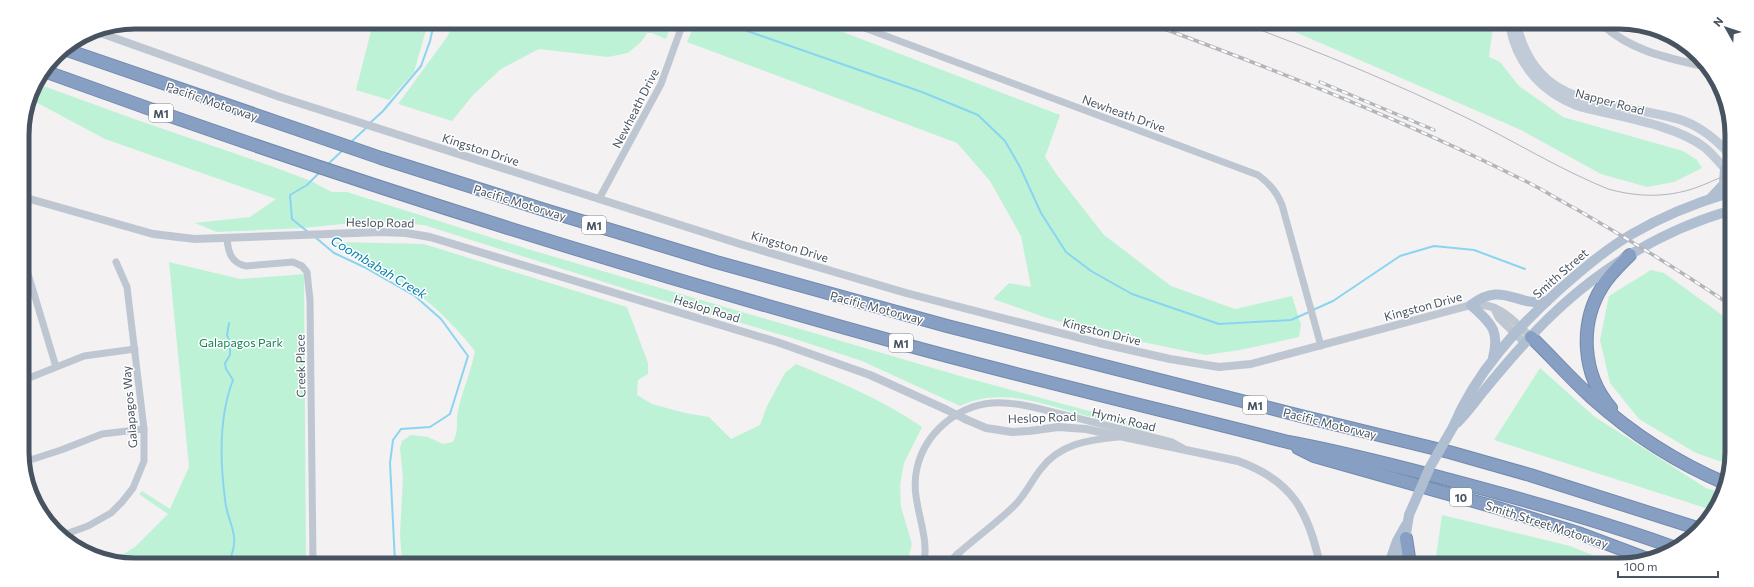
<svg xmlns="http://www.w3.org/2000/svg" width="1754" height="587" font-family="Commissioner,sans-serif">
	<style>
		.green { fill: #bef2d6 }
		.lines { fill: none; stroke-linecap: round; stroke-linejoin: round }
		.stream { stroke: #89d5f1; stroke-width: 2 }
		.motorway-casing { stroke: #718aae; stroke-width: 14 }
		.minor { stroke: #bec7d1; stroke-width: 7 }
		.tertiary { stroke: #bec7d1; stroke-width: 8 }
		.secondary { stroke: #c1cbd8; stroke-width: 9 }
		.primary { stroke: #afbed1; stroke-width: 10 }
		.motorway { stroke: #869fc2; stroke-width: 12 }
		.tram { stroke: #b3b5bb; stroke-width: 1 }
		.rail-casing { stroke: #b3b5bb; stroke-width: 3.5 }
		.rail { stroke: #fff; stroke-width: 2; stroke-dasharray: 6; stroke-linecap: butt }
		.tertiary-bridge { stroke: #bec7d1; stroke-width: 8 }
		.primary-bridge { stroke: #afbed1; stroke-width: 10 }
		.labels { text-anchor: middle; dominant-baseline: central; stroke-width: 3; stroke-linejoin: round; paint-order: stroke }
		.shield { fill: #fff; stroke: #7e8790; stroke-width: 1 }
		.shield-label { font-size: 11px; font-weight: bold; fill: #475360 }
		.street-label { font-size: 12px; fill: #475360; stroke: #fff }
		.park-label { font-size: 12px; fill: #128754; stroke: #fff }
		.water-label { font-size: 13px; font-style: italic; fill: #057fae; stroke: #fff }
		.rim { fill: none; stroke: #475360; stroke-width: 5 }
	</style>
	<rect width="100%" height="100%" fill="#f3f1f1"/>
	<g class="green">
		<path d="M373,23H428L414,72L389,100L356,90Z"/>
		<path d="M454,23H672L666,39L652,33H647L641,42L628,53L608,57L539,49L501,69L473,95L452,121L398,104L447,37Z"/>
		<path d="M695,23L822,24L1060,115L1045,157L1057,175L1104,235L1171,286L1235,309L1292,296L1301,325L1299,337L1240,350L1205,355L1104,334L1047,318L993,299L1009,283L1031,287L1021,236L990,181L957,143L687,42Z"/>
		<path d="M1279,25H1466L1468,27L1469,25L1493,26L1489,57L1500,62L1519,86L1563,117L1683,151L1697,160L1702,168L1674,182L1647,187L1601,174L1521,130Z"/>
		<path d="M35,83L137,120L271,166L311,181L332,192H347L531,250L967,378L1152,428L1151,433C1127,427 1103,421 1080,414C1040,403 999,387 960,406L862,361L792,338L648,296L424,225L373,221L303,228L217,232L195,223L250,217L276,199L105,139L30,99Z"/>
		<path d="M336,242L424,244L627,307L648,363V374L638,380L637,395L652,404L685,413L709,417L731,439L760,425L767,406L785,373L796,364C840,382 883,400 922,427L904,463L900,485L901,507L912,544L907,563L402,562L400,534L403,478L400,448L402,441L411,435L428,437L443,444L453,442C460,427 455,424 458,411C462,391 471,372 475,351C444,312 414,287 370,263C359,257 347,253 336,247Z"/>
		<path d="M169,262L240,279L304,274L306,562L112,561L135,547L168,514L139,494L142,491L170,509L189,467Z"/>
		<path d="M1651,270L1664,273L1729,320L1728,464L1696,453L1639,419L1610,383L1600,340L1609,296Z"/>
		<path d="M1540,368L1595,417L1706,488L1723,493L1715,511L1494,440Z"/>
		<path d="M1442,515L1570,546L1617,565L1435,564Z"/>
	</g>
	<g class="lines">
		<g class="stream">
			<path d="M693,23L700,26H733L922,92L978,115L1005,141L1020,167L1041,213L1066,252L1091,271L1132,294L1219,324L1291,320L1309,312"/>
			<path d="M370,123L383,111L421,66L430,41L434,23"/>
			<path d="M350,143L366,128"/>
			<path d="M327,165L343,150"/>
			<path d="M308,232L292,219L290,195L307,185L320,172"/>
			<path d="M315,237L334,253L364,267L415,296L441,319L468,356L450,414L430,427L401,429L393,440L390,463L395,562"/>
			<path d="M1313,310L1333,301L1400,256L1434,246L1474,250L1525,269"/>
			<path d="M229,323L227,335L230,343V355L225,363L226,369L233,380C219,416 220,461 225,499C227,524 242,534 229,561"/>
		</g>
		<g class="motorway-casing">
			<g id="motorway">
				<path d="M64,49L381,158L548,211L716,262L947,326L1305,417L1449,452L1530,475L1700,529"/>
				<path d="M44,71C332,176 625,268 921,349C1043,382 1166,411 1288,442C1338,451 1387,464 1435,476C1515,497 1595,519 1673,547"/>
				<path d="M1531,337C1551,356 1570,378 1591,397C1631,433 1677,463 1727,484"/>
				<path d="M1611,408C1582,375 1579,324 1602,287C1609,275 1620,265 1630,255"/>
				<path d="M1298,448L1314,456L1498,508L1581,534L1645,558"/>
				<path d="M1406,538L1410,564"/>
			</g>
		</g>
		<g class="minor">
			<path d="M854,24L1258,175C1269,183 1277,192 1282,205L1321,346"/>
			<path d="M599,199L661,84L683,23"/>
			<path d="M227,238C228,252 231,263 246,266L293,262L302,266L307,272L310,300L313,562"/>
			<path d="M26,267L56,367"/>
			<path d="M24,380L84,356L135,349"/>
			<path d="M24,462L61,450L102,434L144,429"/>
			<path d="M63,535L88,526L111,513L122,502L133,488L144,461V429L127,287L116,262"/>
			<path d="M957,554L965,563"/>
			<path d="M924,563C930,531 909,501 917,468C925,433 957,406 992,403C1015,401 1039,409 1061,414C1098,423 1135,433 1172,442L1183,448"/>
			<path d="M948,563C969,542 994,526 1015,505C1025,495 1031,482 1040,470C1059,444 1087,440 1118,437"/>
		</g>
		<g class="tertiary">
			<path d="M1604,26C1633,52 1670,58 1707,67"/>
			<path d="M92,30L280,97L740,244L906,293L1099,343L1170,359L1219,367L1251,364L1471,305C1501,303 1511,319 1531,337"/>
			<path d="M23,197L153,234L195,239L381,232L406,233L430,237L777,342L870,375L945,409"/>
			<path d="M1494,308L1499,318L1525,343"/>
			<path d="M965,419L986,428L1012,432L1029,431L1058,427L1086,429L1238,461C1293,481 1307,510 1320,564"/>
		</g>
		<g class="secondary">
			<path d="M1510,26C1517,66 1544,94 1581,107C1618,117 1674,124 1704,147C1714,155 1721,165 1730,174"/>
			<path d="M1517,26C1534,95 1582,100 1642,111C1656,114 1671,116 1684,121C1702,128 1717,140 1730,155"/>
		</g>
		<g class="primary">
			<path d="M1711,198L1724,184L1725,169"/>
			<path d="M1493,358C1500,329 1491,324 1471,305C1503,280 1517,308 1547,301"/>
			<path d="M1457,423C1466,414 1474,403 1482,393C1496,376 1509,360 1524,344C1579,282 1649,234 1729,211"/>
			<path d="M1453,427C1476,372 1517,328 1560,289C1583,269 1606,249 1632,234C1663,216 1695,203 1729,193"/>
			<path d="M1389,564L1397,541L1406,525"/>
			<path d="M1401,564L1409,515"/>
		</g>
		<use href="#motorway" class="motorway"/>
		<path class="tram" d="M1247,25C1322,53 1395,83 1467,118C1514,141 1559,169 1608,189C1637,197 1666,198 1695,188C1707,184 1718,178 1730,174"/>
		<g class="rail-casing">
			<g id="rail">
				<path d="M1154,25C1278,71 1401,119 1519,178C1539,187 1557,199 1576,209C1628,239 1679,270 1729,304"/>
				<path d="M1320,82L1434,130"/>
			</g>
		</g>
		<use href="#rail" class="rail"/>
		<path class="tertiary-bridge" d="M945,409L965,419"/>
		<path class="primary-bridge" d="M1409,515L1430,467L1453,427"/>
	</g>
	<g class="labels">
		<g class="shield">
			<rect x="149" y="104" width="24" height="18" rx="3"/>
			<rect x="582" y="216" width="24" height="18" rx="3"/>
			<rect x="889" y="334" width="24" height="18" rx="3"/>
			<rect x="1243" y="396" width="24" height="18" rx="3"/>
			<rect x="1450" y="488" width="22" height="18" rx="3"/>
		</g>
		<g class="shield-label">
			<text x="161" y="113">M1</text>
			<text x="594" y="225">M1</text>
			<text x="901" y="343">M1</text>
			<text x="1255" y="405">M1</text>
			<text x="1461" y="497">10</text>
		</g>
		<g class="street-label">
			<text transform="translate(212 101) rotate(19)">Pacific Motorway</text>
			<text transform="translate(1610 101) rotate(15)">Napper Road</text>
			<text transform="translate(635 108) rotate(-63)">Newheath Drive</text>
			<text transform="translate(1124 113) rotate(20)">Newheath Drive</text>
			<text transform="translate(481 149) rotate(18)">Kingston Drive</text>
			<text transform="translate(520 202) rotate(17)">Pacific Motorway</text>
			<text transform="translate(380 222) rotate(1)">Heslop Road</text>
			<text transform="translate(790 246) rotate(17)">Kingston Drive</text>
			<text transform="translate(1560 273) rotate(-41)">Smith Street</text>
			<text transform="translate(1423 306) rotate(-15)">Kingston Drive</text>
			<text transform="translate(877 307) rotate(15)">Pacific Motorway</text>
			<text transform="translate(707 308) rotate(17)">Heslop Road</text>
			<text transform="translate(1102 331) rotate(14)">Kingston Drive</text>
			<text transform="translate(300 366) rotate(-91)">Creek Place</text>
			<text transform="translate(129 407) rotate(-95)">Galapagos Way</text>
			<text transform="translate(1042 417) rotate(-2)">Heslop Road</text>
			<text transform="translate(1124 419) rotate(14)">Hymix Road</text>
			<text transform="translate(1330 423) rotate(14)">Pacific Motorway</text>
			<text transform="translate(1547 524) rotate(18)">Smith Street Motorway</text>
		</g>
		<g class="park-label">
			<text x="241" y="342">Galapagos Park</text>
		</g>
		<g class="water-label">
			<text transform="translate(379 267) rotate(31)">Coombabah Creek</text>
		</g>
	</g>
	<path d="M0 0H1754V587H0ZM135 29H1619A106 106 0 0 1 1725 135V452A106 106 0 0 1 1619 558H135A106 106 0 0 1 29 452V135A106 106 0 0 1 135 29Z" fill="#fff" fill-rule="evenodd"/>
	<path class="rim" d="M135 29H1619A106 106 0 0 1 1725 135V452A106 106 0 0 1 1619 558H135A106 106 0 0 1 29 452V135A106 106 0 0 1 135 29Z"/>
	<g transform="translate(1726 28) rotate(309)" stroke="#ffffff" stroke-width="3" paint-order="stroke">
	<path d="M0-3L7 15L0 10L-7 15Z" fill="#475360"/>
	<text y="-6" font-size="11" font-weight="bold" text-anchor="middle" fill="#475360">N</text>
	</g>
	<path d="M1618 571v6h100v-6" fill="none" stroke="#475360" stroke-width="2"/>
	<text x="1624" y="571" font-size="12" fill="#475360" stroke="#ffffff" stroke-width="3" paint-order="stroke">100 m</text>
</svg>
